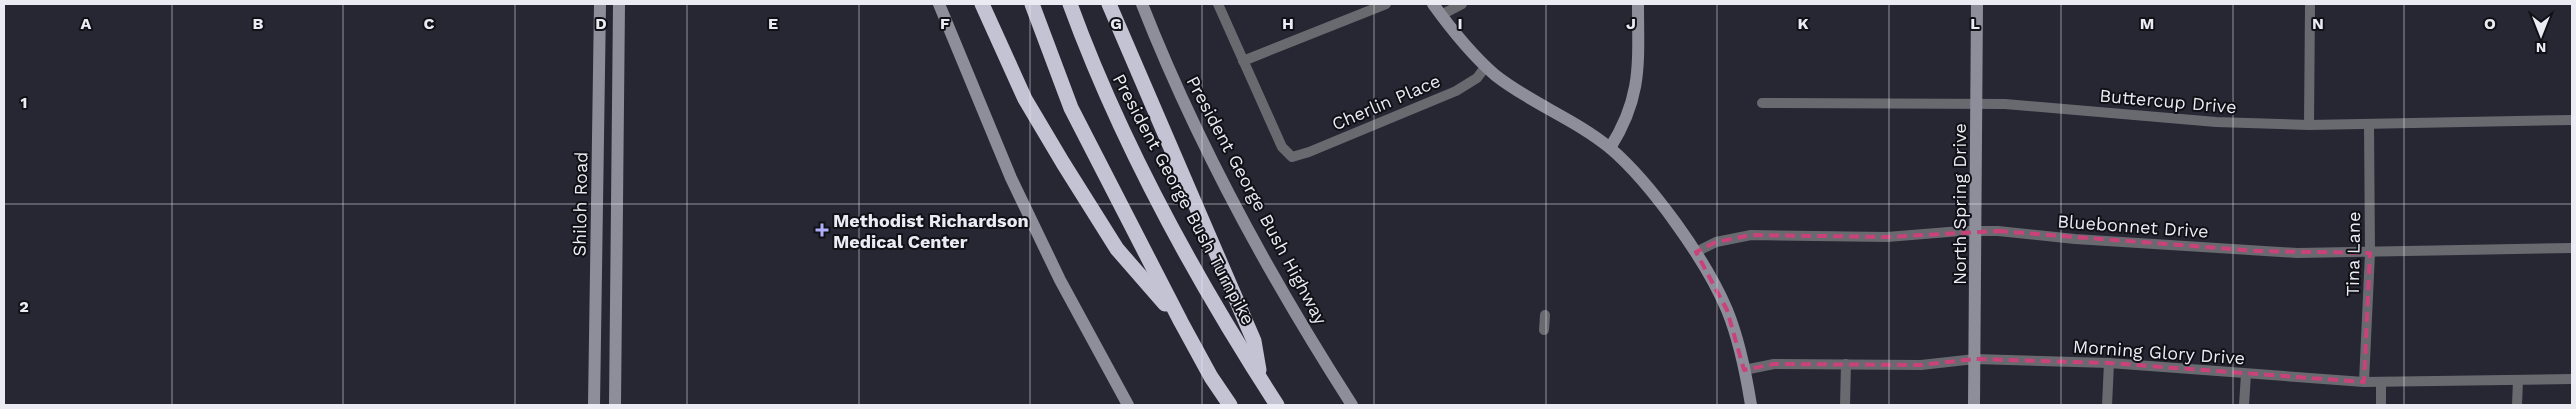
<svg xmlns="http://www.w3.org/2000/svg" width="2576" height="409" font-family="'Work Sans',sans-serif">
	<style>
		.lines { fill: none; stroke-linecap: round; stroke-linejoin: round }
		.street { stroke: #696970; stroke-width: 10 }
		.secondary { stroke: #8d8e99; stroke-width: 12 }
		.highway { stroke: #c3c3d4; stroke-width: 15 }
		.marked { fill: none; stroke: #ca427a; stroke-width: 4; stroke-dasharray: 10 6; stroke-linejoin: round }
		.grid { fill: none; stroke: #ebebf4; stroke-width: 1; stroke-opacity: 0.55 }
		.poi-dot { fill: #afaefa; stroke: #101116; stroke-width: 2 }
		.labels { text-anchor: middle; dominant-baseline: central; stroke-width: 4; stroke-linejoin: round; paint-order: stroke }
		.street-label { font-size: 18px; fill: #ebebf4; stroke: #101116 }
		.poi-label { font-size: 18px; font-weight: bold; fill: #ebebf4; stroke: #101116; text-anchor: start }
		.grid-label { font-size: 16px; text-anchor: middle; font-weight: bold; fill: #ebebf4; stroke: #101116; stroke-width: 4; stroke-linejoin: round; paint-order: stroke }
	</style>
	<rect width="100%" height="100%" fill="#272734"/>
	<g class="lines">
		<g class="street">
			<path d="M1218,4L1282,147L1292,157L1309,152L1456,91L1477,78L1486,66"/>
			<path d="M1441,15L1462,4"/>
			<path d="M1243,61L1386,4"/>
			<path d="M1762,103L2005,104L2216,122L2309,125L2572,120"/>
			<path d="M2309,125L2310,4"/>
			<path d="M1696,252L1716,242L1751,235L1887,237L1961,231H1998L2075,239L2297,253L2572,248"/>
			<path d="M1544,330L1545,315"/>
			<path d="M1744,370L1774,364L1921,365L1975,359L2109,363L2364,382L2572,379"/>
			<path d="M2364,382L2370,253L2369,126"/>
			<path d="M1845,405L1846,364"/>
			<path d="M2107,405L2109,363"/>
			<path d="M2244,405L2246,374"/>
			<path d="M2381,405V382"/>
			<path d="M2517,405L2518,380"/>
		</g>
		<g class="secondary">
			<path d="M939,4L1011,178L1060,280L1128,405"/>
			<path d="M1142,4C1197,144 1271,279 1352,405"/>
			<path d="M1433,4C1451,29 1472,55 1495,75C1530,103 1575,119 1610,148C1651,183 1706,260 1727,310C1739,339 1746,374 1751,405"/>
			<path d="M1610,148C1643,96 1638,62 1638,4"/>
			<path d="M594,405L600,4"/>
			<path d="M615,405L619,4"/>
			<path d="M1974,405L1977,4"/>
		</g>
		<g class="highway">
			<path d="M982,4L1025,99L1063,163L1117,249L1165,304"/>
			<path d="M1032,4L1071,108L1181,322L1211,377L1230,405"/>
			<path d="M1070,4C1120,141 1198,283 1277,405"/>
			<path d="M1109,4L1254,341L1259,370"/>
		</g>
	</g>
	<path class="marked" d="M1998,231L2257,251L2370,253L2364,382L2109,363L1975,359L1921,365L1774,364L1744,370L1727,310L1696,252L1716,242L1751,235L1887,237Z"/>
	<path class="grid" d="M172,4V405M343,4V405M515,4V405M687,4V405M859,4V405M1030,4V405M1202,4V405M1374,4V405M1546,4V405M1717,4V405M1889,4V405M2061,4V405M2233,4V405M2404,4V405M4,204H2572"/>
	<path class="poi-dot" d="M819.5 222.5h5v5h5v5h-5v5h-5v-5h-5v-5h5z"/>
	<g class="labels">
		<g class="street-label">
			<text transform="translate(2168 101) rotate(5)">Buttercup Drive</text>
			<text transform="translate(1386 102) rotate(-23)">Cherlin Place</text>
			<text transform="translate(1184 199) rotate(62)">President George Bush Turnpike</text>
			<text transform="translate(1257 200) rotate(62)">President George Bush Highway</text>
			<text transform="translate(580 204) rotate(-89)">Shiloh Road</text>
			<text transform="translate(1959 204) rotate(-90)">North Spring Drive</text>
			<text transform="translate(2133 226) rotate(4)">Bluebonnet Drive</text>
			<text transform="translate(2353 254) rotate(-89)">Tina Lane</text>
			<text transform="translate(2159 352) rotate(4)">Morning Glory Drive</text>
		</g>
		<g class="poi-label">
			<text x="833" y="220">Methodist Richardson<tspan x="833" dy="21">Medical Center</tspan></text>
		</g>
	</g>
	<g class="grid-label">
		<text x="86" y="29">A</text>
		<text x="258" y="29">B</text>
		<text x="429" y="29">C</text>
		<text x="601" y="29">D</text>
		<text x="773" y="29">E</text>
		<text x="945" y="29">F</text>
		<text x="1116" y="29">G</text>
		<text x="1288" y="29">H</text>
		<text x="1460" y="29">I</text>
		<text x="1631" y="29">J</text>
		<text x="1803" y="29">K</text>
		<text x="1975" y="29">L</text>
		<text x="2147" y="29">M</text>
		<text x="2318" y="29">N</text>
		<text x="2490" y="29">O</text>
		<text x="24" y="108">1</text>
		<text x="24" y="312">2</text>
	</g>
	<rect width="2576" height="409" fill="none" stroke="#ebebf4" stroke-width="10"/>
	<g transform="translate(2541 35) rotate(180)" stroke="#101116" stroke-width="4" paint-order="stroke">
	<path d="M0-4L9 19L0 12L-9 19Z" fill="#ebebf4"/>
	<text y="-8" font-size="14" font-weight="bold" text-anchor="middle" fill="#ebebf4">N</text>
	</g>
</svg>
